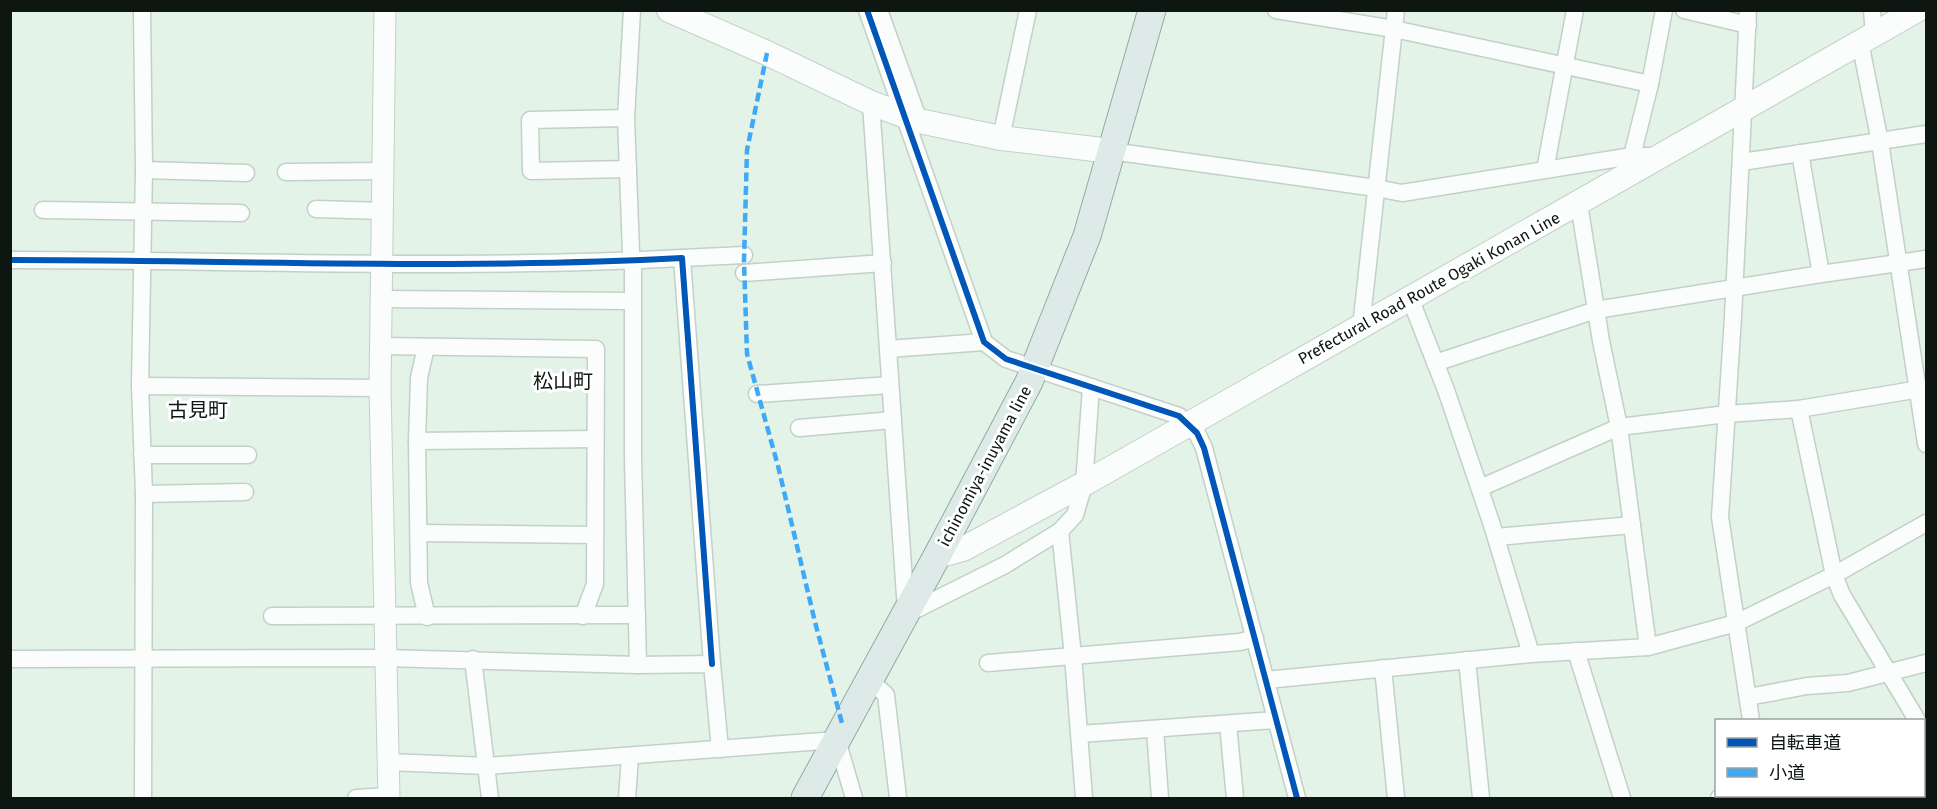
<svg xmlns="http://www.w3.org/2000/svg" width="1937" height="809" font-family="'Fira Sans','Noto Sans JP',sans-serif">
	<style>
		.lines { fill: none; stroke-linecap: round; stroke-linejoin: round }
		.minor-casing { stroke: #c3d0c7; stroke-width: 19 }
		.tertiary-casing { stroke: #c3d0c7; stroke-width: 23 }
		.secondary-casing { stroke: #c3d0c7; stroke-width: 26 }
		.primary-casing { stroke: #90aca4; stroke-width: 29 }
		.minor { stroke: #fbfdfc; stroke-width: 16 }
		.tertiary { stroke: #fbfdfc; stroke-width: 21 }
		.secondary { stroke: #fbfdfc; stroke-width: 24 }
		.primary { stroke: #ddeae8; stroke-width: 27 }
		.quiet { stroke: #3fa9f5; stroke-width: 4.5; stroke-dasharray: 9 4.5; stroke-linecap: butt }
		.cycleway-casing { stroke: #fff; stroke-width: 10 }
		.cycleway { stroke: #0057b8; stroke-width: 6 }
		.labels { text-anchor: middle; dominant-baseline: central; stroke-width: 6; stroke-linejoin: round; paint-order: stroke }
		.street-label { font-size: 16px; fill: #0d1610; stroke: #fff }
		.quarter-label { font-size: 20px; fill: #0d1610; stroke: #fff }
	</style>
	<rect width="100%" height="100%" fill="#e3f3e8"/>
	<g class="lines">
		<g class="minor-casing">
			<g id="minor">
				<path d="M142,10L144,170L140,386L144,494L143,798"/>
				<path d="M632,10L626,118L631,252L633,260V459L638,665"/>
				<path d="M867,10L984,342L1006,359L1179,416L1197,433L1204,448L1297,798"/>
				<path d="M879,10L919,121"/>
				<path d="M1276,10L1394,29L1650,84"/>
				<path d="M1684,10L1748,25"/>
				<path d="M1748,10L1733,317L1720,517L1751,720"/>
				<path d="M1872,10L1874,35"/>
				<path d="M1860,42L1880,142L1926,444"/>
				<path d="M871,103L906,610"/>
				<path d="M626,118L530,120L531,171L628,169"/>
				<path d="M1001,138L1028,10"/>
				<path d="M1111,151L1376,188L1402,193L1632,156H1659"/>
				<path d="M1800,153L1821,274"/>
				<path d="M1632,156L1650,84L1664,10"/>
				<path d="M1742,162L1926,134"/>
				<path d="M144,170L246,173"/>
				<path d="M1545,170L1575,10"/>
				<path d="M286,172L383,171"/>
				<path d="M1579,204L1601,341L1619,427L1648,647"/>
				<path d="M316,209L383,211"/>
				<path d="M43,210L241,213"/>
				<path d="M682,258L744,255"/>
				<path d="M10,260C234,260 459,270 682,258L712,664"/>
				<path d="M744,273L883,263"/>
				<path d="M1410,298L1446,390L1492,525L1531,654"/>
				<path d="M381,299L633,301"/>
				<path d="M1361,327L1396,10"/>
				<path d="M380,346L596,349L595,584L583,616"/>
				<path d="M426,347L419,378L417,441L419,583L427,617"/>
				<path d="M888,349L984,342"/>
				<path d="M1435,363L1596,310L1821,274L1926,259"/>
				<path d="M140,386L380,388"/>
				<path d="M757,394L890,385"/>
				<path d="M1799,409L1834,575L1842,595L1917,720"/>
				<path d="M799,428L893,420"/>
				<path d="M417,441L595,439"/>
				<path d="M142,455H248"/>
				<path d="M1480,488L1619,427L1727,414L1799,409L1926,388"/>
				<path d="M144,494L245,492"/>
				<path d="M1060,531L1073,656L1084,798"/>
				<path d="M419,533L595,535"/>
				<path d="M1496,537L1632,525"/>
				<path d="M907,614L1005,565L1060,531L1075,515L1084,484L1091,387"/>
				<path d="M272,616L637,615"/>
				<path d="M1576,651L1622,798"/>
				<path d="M10,659L385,658L638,665L712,664L720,749"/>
				<path d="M473,659L490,798"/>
				<path d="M1467,660L1481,798"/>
				<path d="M988,663L1240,642L1255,638"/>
				<path d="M1383,668L1396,798"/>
				<path d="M870,680L886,695L898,798"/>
				<path d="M1266,680L1531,654L1648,647L1736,623L1834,575L1926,523"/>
				<path d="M1748,697L1807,686L1848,683L1926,663"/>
				<path d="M1228,724L1235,798"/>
				<path d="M1155,729L1160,798"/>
				<path d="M1924,732L1926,737"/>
				<path d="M1080,734L1276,720"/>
				<path d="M388,762L487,766L837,740L854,798"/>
				<path d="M1763,796V798"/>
				<path d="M356,798L389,796"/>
				<path d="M627,798L630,757"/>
				<path d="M1719,798L1737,796"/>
			</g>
		</g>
		<g class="tertiary-casing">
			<path id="tertiary" d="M385,10L380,388L389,798"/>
		</g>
		<g class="secondary-casing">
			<g id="secondary">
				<path d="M669,10L767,53L871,103L919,121L1001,138L1111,151"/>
				<path d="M937,556L963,549L1089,481L1917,10"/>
			</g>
		</g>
		<g class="primary-casing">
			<path id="primary" d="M805,798L937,556L1029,382L1087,236L1152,10"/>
		</g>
		<use href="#minor" class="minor"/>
		<use href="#tertiary" class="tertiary"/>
		<use href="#secondary" class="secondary"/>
		<use href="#primary" class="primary"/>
		<path class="quiet" d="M767,53L747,150L744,261L747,354L778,466L815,622L843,727"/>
		<g class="cycleway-casing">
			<g id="cycleway">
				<path d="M867,10L984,342L1006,359L1179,416L1197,433L1204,448L1297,798"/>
				<path d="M10,260C234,260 459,270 682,258L712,664"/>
			</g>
		</g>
		<use href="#cycleway" class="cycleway"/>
	</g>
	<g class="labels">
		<g class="street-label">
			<text transform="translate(1429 288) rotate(-29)">Prefectural Road Route Ogaki Konan Line</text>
			<text transform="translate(985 466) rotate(-62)">ichinomiya-inuyama line</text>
		</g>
		<g class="quarter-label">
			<text x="563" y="381">松山町</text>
			<text x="198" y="410">古見町</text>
		</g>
	</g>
	<rect width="1937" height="809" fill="none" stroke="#0d1610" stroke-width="24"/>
	<rect x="1715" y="719" width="210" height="78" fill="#ffffff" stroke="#9ea29f" stroke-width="1.5"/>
	<rect x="1727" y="738" width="30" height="9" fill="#0057b8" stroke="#9ea29f" stroke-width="1.5"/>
	<text x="1769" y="749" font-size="18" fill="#0d1610">自転車道</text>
	<rect x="1727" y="768" width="30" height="9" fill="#3fa9f5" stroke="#9ea29f" stroke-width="1.5"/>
	<text x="1769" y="779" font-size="18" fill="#0d1610">小道</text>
</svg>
